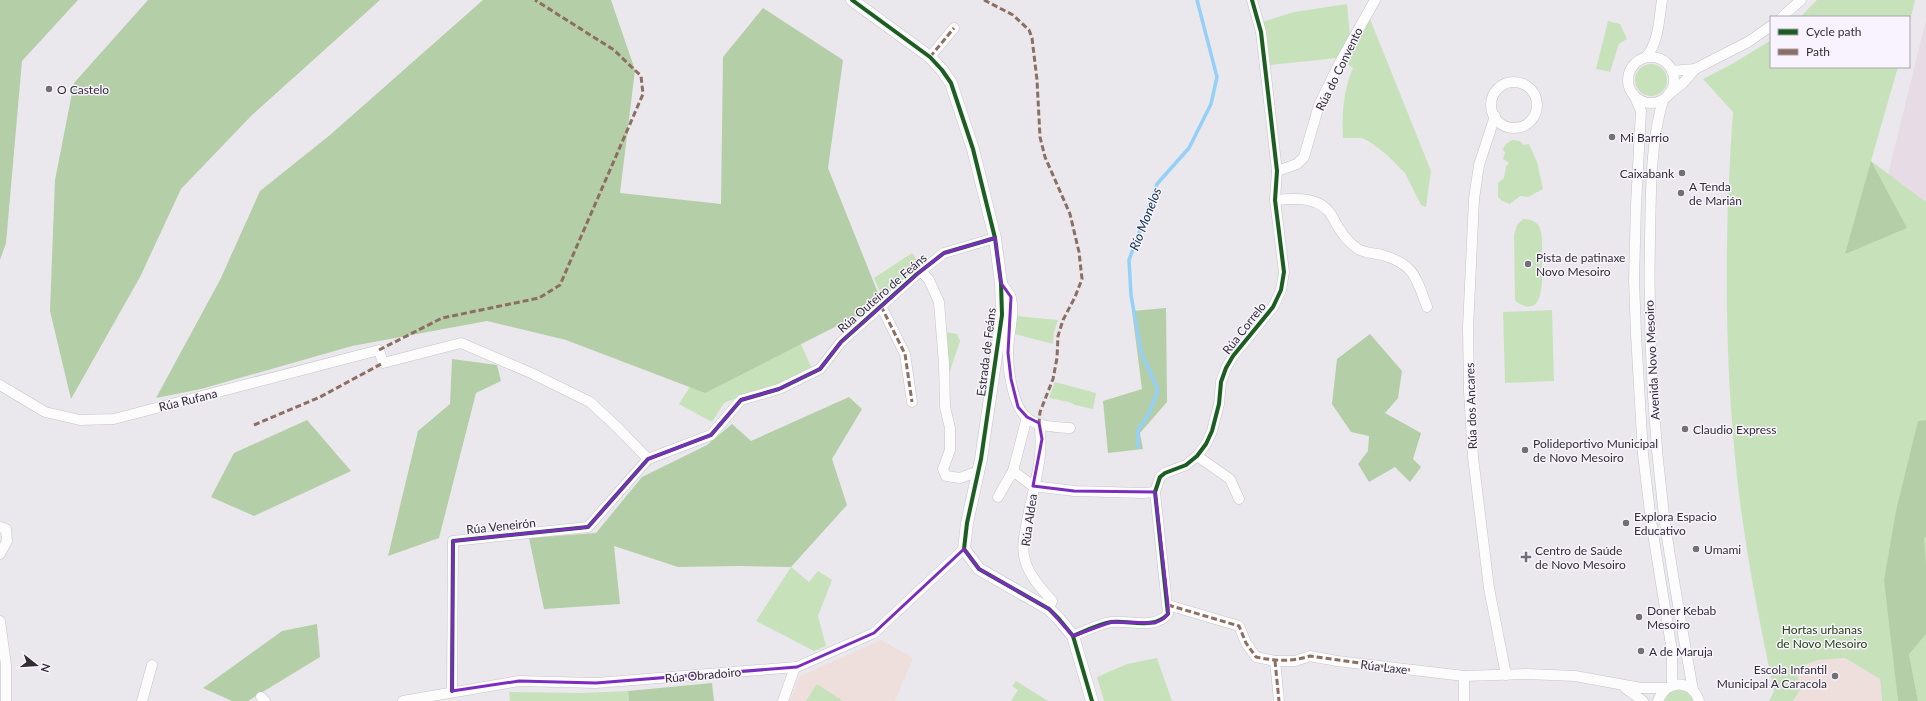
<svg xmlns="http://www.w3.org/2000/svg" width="1926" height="701" font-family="Lato,sans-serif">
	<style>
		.industrial { fill: #e7dbe5 }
		.education { fill: #eedfdd }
		.green { fill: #c7e2bb }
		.forest { fill: #b4cea7 }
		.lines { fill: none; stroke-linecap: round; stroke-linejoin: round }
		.stream { stroke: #95d0f8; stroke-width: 3.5 }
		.minor-casing { stroke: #c6c4c8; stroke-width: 11 }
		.tertiary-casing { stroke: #c6c4c8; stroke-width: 13 }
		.minor { stroke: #fcfcfc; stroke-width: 10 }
		.tertiary { stroke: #fcfcfc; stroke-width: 12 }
		.quiet { stroke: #8d6e63; stroke-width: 3; stroke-dasharray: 6 3; stroke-linecap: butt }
		.cycleway-casing { stroke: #f8f3fe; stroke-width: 6 }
		.cycleway { stroke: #1b5e20; stroke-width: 4 }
		.marked { fill: none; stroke: #7b2cbf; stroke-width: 3; stroke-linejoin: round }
		.poi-dot { fill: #727074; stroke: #f8f3fe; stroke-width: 1.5 }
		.labels { text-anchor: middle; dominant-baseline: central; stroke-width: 3; stroke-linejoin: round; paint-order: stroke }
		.street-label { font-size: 12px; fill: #312f33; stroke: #f8f3fe }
		.poi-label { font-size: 12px; fill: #312f33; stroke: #f8f3fe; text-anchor: start }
		.park-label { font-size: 12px; fill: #24430f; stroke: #f8f3fe }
		.water-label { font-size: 13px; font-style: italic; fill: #0d3349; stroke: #f8f3fe }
	</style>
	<rect width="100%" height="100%" fill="#eae8ed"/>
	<path class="industrial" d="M1926,20V202L1888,174Z"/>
	<g class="education">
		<path d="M881,640L913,658L895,701H790L800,676Z"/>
		<path d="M1845,658L1880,679L1882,701H1793L1802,687L1794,669L1818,660Z"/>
	</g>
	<g class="green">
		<path d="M1817,0H1915L1909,25V17H1800Z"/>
		<path d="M1347,4L1350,35L1337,58L1270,65L1262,22L1294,12Z"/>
		<path d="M1370,19L1431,171L1426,207L1421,205L1405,173L1387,155L1370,142L1362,138H1343C1342,111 1343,93 1353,68L1346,63Z"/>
		<path d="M1608,21L1620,24L1627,39L1619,44L1610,72L1596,69Z"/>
		<path d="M1771,40V67H1898L1871,161L1926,202V701H1918L1909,654L1893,650L1898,701H1882L1880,679L1845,658L1818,660L1794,669L1802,687L1793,701H1769L1774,691C1759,620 1745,549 1737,477C1724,355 1724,234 1733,112L1703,79L1734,63Z"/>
		<circle cx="1651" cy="80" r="16"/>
		<path d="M1512,140L1520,141L1523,145L1529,144L1537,162L1543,189L1528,197L1520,196L1510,204L1502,201L1498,197V183L1504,178L1506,166L1509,163L1503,159L1505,153L1503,149L1506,144Z"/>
		<path d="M1523,219C1529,219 1536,221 1539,226C1544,235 1541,251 1542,260C1542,278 1546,322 1515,301L1514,235L1517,225Z"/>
		<path d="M912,253L922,267L883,299L874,278Z"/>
		<path d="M1552,310L1554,381L1505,383L1503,312Z"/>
		<path d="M789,316L811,367L778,384L753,391L724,403L712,422L679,404L733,319Z"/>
		<path d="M1016,316L1058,320L1054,332L1053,344L1015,334Z"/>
		<path d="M945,332L957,334L960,341L950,371L947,369Z"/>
		<path d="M1055,382L1096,393L1093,409L1075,405L1069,402L1049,398Z"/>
		<path d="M791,567L809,582L818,571L832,580L818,616L826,646L814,651L756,621Z"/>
		<path d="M1157,658L1172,701H1104L1097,677L1127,664Z"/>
		<path d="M1016,681L1048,701H1011L1018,690L1012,686Z"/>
		<path d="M817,684L843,701H806Z"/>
		<path d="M1679,690L1687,692L1694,701H1664L1670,692Z"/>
		<path d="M628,691L629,701H510L509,692L582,693Z"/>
	</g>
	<g class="forest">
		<path d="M0,0H78L22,61L6,243L0,260Z"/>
		<path d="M148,0H380L252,115L181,189L140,277L71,399L50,311L55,180L74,83Z"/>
		<path d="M483,0H611L635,70L620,193L721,204L723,57L763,8L843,60L828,168L882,303L705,393L566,340L487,321L352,346L201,389L156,398L220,280L260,191L330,135Z"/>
		<path d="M1871,161L1907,228L1845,254Z"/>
		<path d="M1166,308L1167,402L1140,433L1143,449L1108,453L1103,401L1142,389L1132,311Z"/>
		<path d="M1370,334L1402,371L1398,398L1385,413L1421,433L1413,459L1421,467L1410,482L1395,467L1369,482L1358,464L1368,451L1369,436L1351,432L1332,404L1337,359Z"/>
		<path d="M452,359L497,365L501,381L476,393L439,538L388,556L418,431L450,404Z"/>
		<path d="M849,397L862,409L832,459L847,505L791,567L738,566L678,567L614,546L620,604L544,609L529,538L596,533L642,477L707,445L732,424L751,441Z"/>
		<path d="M307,420L351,471L254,516L211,497L234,453Z"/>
		<path d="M1926,420V537L1924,538L1926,565V634L1909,654L1918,701H1898L1884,580L1896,511L1918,421Z"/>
		<path d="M317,624L320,657L248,701H232L203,688L282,631Z"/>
		<path d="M712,683L714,701H629L628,691Z"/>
	</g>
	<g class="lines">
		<path class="stream" d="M1138,447V430L1149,413L1158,390L1141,352L1131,295L1129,260L1157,184L1189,148L1211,104L1217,77L1197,0"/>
		<g class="minor-casing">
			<g id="minor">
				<path d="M1782,17L1801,0"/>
				<path d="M930,57L954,28"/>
				<path d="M1646,57C1659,42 1659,19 1662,0"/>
				<circle cx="1651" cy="80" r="23"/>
				<path d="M1672,71L1695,69L1748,42L1771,26"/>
				<circle cx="1514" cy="105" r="23"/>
				<path d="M1669,94L1683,83L1695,69"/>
				<path d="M1634,95L1641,111L1636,205L1634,280L1636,334L1643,454L1651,521L1672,651V685"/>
				<path d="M1663,100C1650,145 1651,194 1650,240C1648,335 1653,430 1665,523C1673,579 1683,634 1693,690"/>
				<path d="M1495,116L1479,165L1474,199L1468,328L1469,391L1473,457L1489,588L1506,675"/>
				<path d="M1277,171L1297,164L1304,157L1319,105L1339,64L1375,0"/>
				<path d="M1275,200C1296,198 1322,196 1333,218C1339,230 1346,241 1358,249C1365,253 1374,253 1382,255C1414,264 1416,277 1427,307"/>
				<path d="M921,271L929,280L939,302L944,364L945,407L950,428V450L943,469L946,476L960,478L979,471"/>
				<path d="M1001,283C1004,287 1010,293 1011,298C1015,316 1008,335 1008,353C1008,370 1013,406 1026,417C1037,427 1056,427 1070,428"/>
				<path d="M881,306L905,354L912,402"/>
				<path d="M0,385L45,412L80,420L114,419L379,350L383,363L461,343L531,373L590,402L618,428L648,459"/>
				<path d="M1039,423C1045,455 1033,489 1027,521C1025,533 1021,547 1025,560C1029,576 1042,589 1052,601L1049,609"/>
				<path d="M1197,456L1230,479L1239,499"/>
				<path d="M1013,471L1033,486L1074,491L1143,493L1155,492"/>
				<path d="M998,497L1013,471L1027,417"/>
				<path d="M0,527L6,529L7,541L0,554"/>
				<path d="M1168,605L1239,626L1246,643L1256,657L1275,661H1295L1310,656L1337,661L1464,676L1527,674L1575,676L1641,688H1666"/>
				<path d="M0,621L6,665V701"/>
				<path d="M1073,636C1085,631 1099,624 1111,622C1131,620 1153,630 1168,614L1155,492L1160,477L1165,473L1186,465L1197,456L1206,444L1212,431L1219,404L1221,382L1226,368L1233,356L1273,307L1281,290L1284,272L1275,200L1277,171L1261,32L1252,0"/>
				<path d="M1275,661L1279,701"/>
				<path d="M1464,676V701"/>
				<path d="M1625,688L1643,701"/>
				<path d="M452,691L453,541L588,527L648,459L711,435L741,400L779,389L820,369L841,342L917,274L944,253L995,238"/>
				<path d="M261,697L265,701"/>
				<path d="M142,701L152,665"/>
				<path d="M403,701L519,681L596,683L797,667L874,633L964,549"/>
				<path d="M783,701L795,667"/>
				<path d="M1658,701C1665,680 1692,678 1699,701"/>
			</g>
		</g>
		<g class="tertiary-casing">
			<path id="tertiary" d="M852,0L930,57L942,70L951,83L973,149L995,238L1001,283L1002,315L981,459L967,523L964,549L979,569L1049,609L1059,619L1073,636L1092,701"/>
		</g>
		<use href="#minor" class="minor"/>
		<use href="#tertiary" class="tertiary"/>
		<g class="quiet">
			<path d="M984,0L1013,15L1029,30L1032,38L1037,80L1040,137L1045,157L1070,214L1079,252L1082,279L1075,297L1063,320L1058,336L1057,358L1053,379L1040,412L1039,423"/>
			<path d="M930,57L954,28"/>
			<path d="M881,306L905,354L912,402"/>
			<path d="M379,350L442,318L539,298L560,285L643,94L641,76L614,50L535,0"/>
			<path d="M254,425L320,397L383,363"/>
			<path d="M1168,605L1239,626L1246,643L1256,657C1275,661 1291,662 1310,656L1410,670"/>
			<path d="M1275,661L1279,701"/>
		</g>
		<g class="cycleway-casing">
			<g id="cycleway">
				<path d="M852,0L930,57L942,70L951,83L973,149L995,238L1001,283L1002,315L981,459L967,523L964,549L979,569L1049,609L1059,619L1073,636L1092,701"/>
				<path d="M1073,636C1085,631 1099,624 1111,622C1131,620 1153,630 1168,614L1155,492L1160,477L1165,473L1186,465L1197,456L1206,444L1212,431L1219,404L1221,382L1226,368L1233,356L1273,307L1281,290L1284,272L1275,200L1277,171L1261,32L1252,0"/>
				<path d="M452,691L453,541L588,527L648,459L711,435L741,400L779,389L820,369L841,342L917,274L944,253L995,238"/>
			</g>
		</g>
		<use href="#cycleway" class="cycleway"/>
	</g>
	<path class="marked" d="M995,238L1001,283L1011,297L1008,353L1011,379L1018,407L1027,417L1039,423L1042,439L1033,486L1074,491L1155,492L1168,605V614L1163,619L1155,623L1111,622L1073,636L1049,609L979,569L964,549L874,633L797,667L596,683L519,681L452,691L453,541L588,527L648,459L711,435L741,400L779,389L820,369L841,342L921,271L944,253Z"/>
	<g class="poi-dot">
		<circle cx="49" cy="89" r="4"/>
		<circle cx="1612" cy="137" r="4"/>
		<circle cx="1682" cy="173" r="4"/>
		<circle cx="1681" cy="193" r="4"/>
		<circle cx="1528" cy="264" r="4"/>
		<circle cx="1685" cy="429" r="4"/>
		<circle cx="1525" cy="450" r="4"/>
		<circle cx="1626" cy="523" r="4"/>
		<circle cx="1696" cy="549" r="4"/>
		<path d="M1524 551h4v4h4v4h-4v4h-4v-4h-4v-4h4z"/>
		<circle cx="1639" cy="617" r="4"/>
		<circle cx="1641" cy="651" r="4"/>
		<circle cx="1835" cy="676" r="4"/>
	</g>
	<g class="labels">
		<g class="street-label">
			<text transform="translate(1339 69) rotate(-64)">Rúa do Convento</text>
			<text transform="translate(882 293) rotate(-41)">Rúa Outeiro de Feáns</text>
			<text transform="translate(1244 328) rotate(-52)">Rúa Correlo</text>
			<text transform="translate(986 352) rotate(-83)">Estrada de Feáns</text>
			<text transform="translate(1652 360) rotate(-93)">Avenida Novo Mesoiro</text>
			<text transform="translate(188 400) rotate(-14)">Rúa Rufana</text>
			<text transform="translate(1471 406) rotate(-92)">Rúa dos Ancares</text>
			<text transform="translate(1029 520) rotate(-82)">Rúa Aldea</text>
			<text transform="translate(501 526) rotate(-6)">Rúa Veneirón</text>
			<text transform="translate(1384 667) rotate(7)">Rúa Laxe</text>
			<text transform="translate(703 675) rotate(-5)">Rúa Obradoiro</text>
		</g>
		<g class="poi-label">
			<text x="57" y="89">O Castelo</text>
			<text x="1620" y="137">Mi Barrio</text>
			<text x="1674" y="173" text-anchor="end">Caixabank</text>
			<text x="1689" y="186">A Tenda<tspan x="1689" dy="14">de Marián</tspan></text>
			<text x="1536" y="257">Pista de patinaxe<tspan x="1536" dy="14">Novo Mesoiro</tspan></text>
			<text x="1693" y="429">Claudio Express</text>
			<text x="1533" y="443">Polideportivo Municipal<tspan x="1533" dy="14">de Novo Mesoiro</tspan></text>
			<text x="1634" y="516">Explora Espacio<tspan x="1634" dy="14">Educativo</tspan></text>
			<text x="1704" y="549">Umami</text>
			<text x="1535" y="550">Centro de Saúde<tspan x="1535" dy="14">de Novo Mesoiro</tspan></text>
			<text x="1647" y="610">Doner Kebab<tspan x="1647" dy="14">Mesoiro</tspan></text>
			<text x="1649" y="651">A de Maruja</text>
			<text x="1827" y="669" text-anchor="end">Escola Infantil<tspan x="1827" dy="14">Municipal A Caracola</tspan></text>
		</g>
		<g class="park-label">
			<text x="1822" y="629">Hortas urbanas<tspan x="1822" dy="14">de Novo Mesoiro</tspan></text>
		</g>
		<g class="water-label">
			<text transform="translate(1145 219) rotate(-69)">Río Monelos</text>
		</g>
	</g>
	<rect x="1770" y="16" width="140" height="52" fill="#f8f3fe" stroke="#a8a5ad"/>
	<rect x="1778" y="29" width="20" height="6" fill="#1b5e20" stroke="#a8a5ad"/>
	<text x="1806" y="36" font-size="12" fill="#312f33">Cycle path</text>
	<rect x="1778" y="49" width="20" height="6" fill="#8d6e63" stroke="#a8a5ad"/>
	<text x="1806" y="56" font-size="12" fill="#312f33">Path</text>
	<g transform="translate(36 665) rotate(107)" stroke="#f8f3fe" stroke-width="3" paint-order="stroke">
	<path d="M0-3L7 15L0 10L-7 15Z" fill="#312f33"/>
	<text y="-6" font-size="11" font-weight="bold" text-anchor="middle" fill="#312f33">N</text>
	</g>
</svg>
